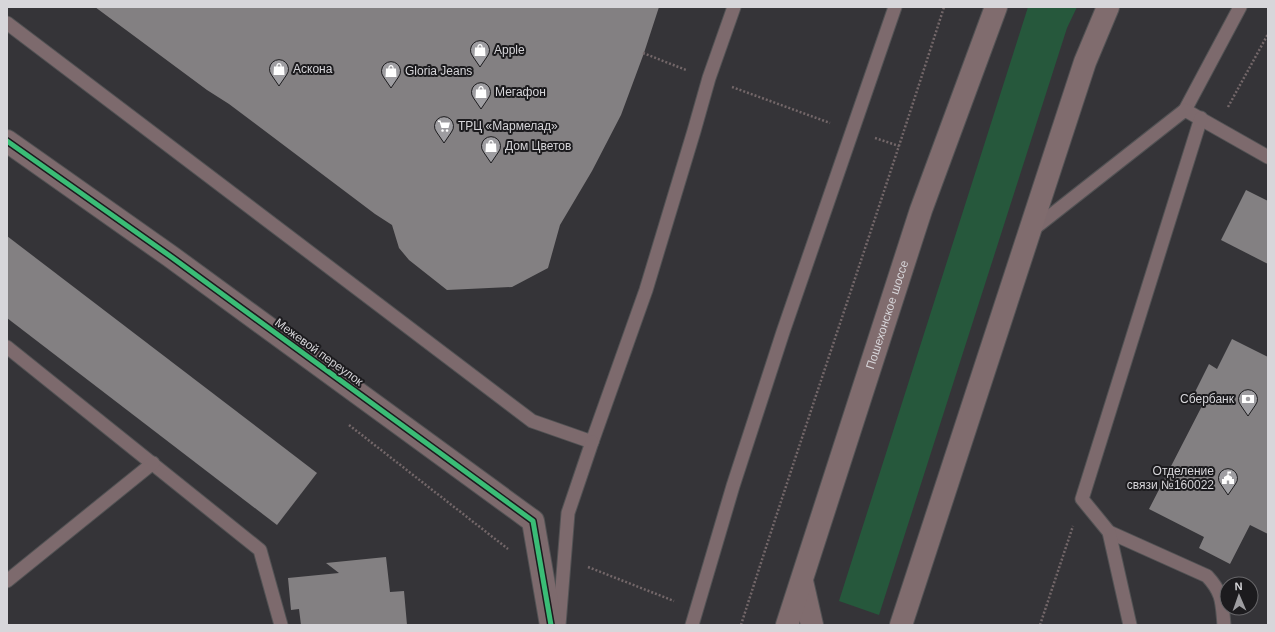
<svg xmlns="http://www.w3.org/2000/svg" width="1275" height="632" font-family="Arial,sans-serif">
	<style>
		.green { fill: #26583c }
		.building { fill: #838082 }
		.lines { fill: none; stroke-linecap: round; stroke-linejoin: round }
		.service-casing { stroke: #525254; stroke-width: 15 }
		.minor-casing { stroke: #525254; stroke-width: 24 }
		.secondary-casing { stroke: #525254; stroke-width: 24 }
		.path { stroke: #736769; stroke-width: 2.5; stroke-dasharray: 2 2; stroke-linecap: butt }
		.service { stroke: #7d6a6d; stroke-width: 13 }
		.minor { stroke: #7d6a6d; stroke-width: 22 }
		.secondary { stroke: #806c6e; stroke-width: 22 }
		.cycleway-casing { stroke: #1c1b1e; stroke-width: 8 }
		.cycleway { stroke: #3abd76; stroke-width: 5 }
		.labels { text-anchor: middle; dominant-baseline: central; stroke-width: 4; stroke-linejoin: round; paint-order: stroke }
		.poi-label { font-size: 12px; fill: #d7d6da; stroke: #1c1b1e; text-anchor: start }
		.street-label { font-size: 12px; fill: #d7d6da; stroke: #1c1b1e }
	</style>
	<rect width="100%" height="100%" fill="#353438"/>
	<path class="green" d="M1028,7H1077L1067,28L879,615L839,601Z"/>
	<g class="building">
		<path d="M95,7H659L644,53L621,115L592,171L560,225L548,268L512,287L447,290L409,260L399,248L392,225L375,214L229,104L207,90Z"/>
		<path d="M1246,190L1268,201V264L1221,240Z"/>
		<path d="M7,236L317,473L277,525L7,318Z"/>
		<path d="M1232,339L1268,357V534L1250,525L1230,564L1199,548L1204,537L1149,509L1202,406L1191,400L1209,364L1217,369Z"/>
		<path d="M386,557L390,592L404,591L407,625H301L299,609L291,610L288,578L339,573L326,563Z"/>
	</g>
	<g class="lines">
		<g class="service-casing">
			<g id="service">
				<path d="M7,23L532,421L592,442L646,290L694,131L709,78L734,7"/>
				<path d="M1185,110L1240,7"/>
				<path d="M1031,231L1185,110L1268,157"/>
				<path d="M7,347L260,550L281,625"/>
				<path d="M1109,532L1207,576C1223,593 1222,603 1224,625"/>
				<path d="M7,581L153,463"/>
				<path d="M559,625L568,513L592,442"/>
				<path d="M692,625L733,486L783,332L895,7"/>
				<path d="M1130,625L1109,532L1082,499L1201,118"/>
			</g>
		</g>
		<g class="minor-casing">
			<path id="minor" d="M7,141L170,256L533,521L551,625"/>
		</g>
		<g class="secondary-casing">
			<g id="secondary">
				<path d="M802,581L812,625"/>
				<path id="s1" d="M787,625L921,210L996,7"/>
				<path d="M901,625L1085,62L1108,7"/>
			</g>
		</g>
		<g class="path">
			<path d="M643,53L686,70"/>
			<path d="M732,87L830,123"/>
			<path d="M1228,107L1268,34"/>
			<path d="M875,138L899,146"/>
			<path d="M349,425L508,549"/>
			<path d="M588,567L674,601"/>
			<path d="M741,625C807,418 878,214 944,7"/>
			<path d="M1040,625L1073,526"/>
		</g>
		<use href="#service" class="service"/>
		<use href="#minor" class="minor"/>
		<use href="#secondary" class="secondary"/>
		<g class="cycleway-casing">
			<path id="cycleway" d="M7,141L170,256L533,521L551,625"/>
		</g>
		<use href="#cycleway" class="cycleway"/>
	</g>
	<defs>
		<g id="shop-pin" transform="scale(1)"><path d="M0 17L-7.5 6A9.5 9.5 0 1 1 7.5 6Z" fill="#9e9da1" stroke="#1c1b1e"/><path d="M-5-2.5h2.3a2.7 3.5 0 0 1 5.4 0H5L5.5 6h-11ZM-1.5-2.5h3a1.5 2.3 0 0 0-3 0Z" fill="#fff"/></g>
		<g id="supermarket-pin" transform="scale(1)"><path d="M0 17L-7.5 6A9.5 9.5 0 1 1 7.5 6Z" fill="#9e9da1" stroke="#1c1b1e"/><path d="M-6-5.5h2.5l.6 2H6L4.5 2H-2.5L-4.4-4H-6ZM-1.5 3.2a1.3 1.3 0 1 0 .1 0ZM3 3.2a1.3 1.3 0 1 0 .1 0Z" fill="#fff"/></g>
		<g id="bank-pin" transform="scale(1)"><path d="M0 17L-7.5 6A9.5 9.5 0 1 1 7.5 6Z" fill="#9e9da1" stroke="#1c1b1e"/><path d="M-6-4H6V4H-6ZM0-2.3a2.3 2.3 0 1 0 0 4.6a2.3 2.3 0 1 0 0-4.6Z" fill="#fff"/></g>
		<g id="civic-pin" transform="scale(1)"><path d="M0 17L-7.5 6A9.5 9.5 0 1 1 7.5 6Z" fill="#9e9da1" stroke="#1c1b1e"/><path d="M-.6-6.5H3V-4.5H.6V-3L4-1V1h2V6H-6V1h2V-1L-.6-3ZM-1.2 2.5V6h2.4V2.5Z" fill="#fff"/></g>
	</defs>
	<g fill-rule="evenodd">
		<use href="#shop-pin" x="480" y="50"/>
		<use href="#shop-pin" x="279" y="69"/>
		<use href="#shop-pin" x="391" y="71"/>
		<use href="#shop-pin" x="481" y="92"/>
		<use href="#supermarket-pin" x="444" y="126"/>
		<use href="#shop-pin" x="491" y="146"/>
		<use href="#bank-pin" x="1248" y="399"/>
		<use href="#civic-pin" x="1228" y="478"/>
	</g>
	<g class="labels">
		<g class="poi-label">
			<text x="494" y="50">Apple</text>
			<text x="293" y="69">Аскона</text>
			<text x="405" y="71">Gloria Jeans</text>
			<text x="495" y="92">Мегафон</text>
			<text x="458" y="126">ТРЦ «Мармелад»</text>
			<text x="505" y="146">Дом Цветов</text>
			<text x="1234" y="399" text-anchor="end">Сбербанк</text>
			<text x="1214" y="471" text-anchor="end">Отделение<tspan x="1214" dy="14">связи №160022</tspan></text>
		</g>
		<g class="street-label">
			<text stroke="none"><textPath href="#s1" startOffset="326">Пошехонское шоссе</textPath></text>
			<text transform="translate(319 352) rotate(36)">Межевой переулок</text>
		</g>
	</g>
	<rect width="1275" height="632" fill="none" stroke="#d7d6da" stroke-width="16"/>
	<g transform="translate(1239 596) rotate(358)"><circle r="19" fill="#1c1b1e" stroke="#676669"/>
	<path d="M0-3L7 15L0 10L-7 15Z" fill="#9e9da1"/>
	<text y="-6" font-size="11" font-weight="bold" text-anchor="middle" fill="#d7d6da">N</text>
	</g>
</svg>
